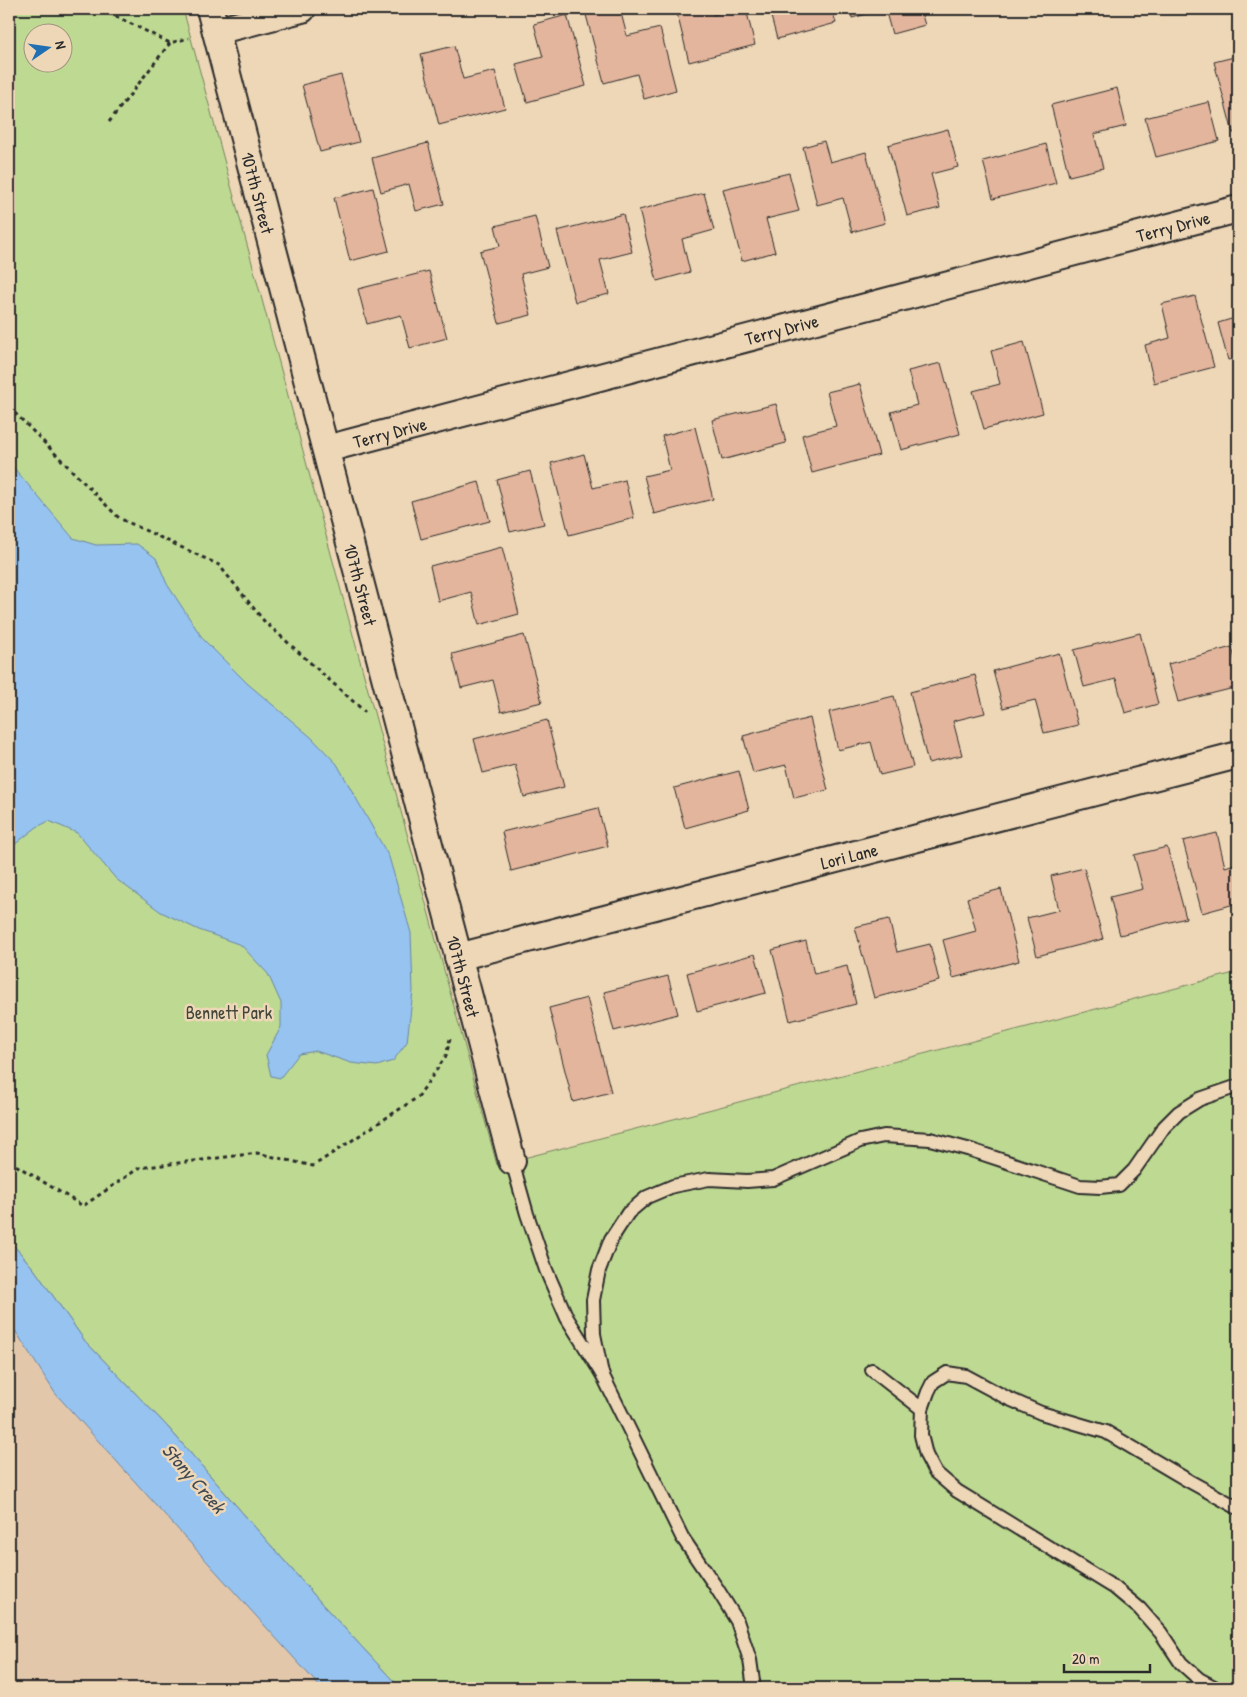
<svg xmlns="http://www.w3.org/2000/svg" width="1247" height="1697" font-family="'Patrick Hand',sans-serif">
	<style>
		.built { fill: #e3c7aa }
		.green { fill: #beda92; stroke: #74825e; fill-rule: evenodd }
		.water { fill: #96c3f0; stroke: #6b86a1 }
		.building { fill: #e3b59c; stroke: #2b2b2b }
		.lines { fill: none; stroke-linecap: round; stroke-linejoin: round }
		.service-casing { stroke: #2b2b2b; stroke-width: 16 }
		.minor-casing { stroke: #2b2b2b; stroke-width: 30 }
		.path { stroke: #2b2b2b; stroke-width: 3; stroke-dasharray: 4 4; stroke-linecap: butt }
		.service { stroke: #eed7b7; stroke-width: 12 }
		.minor { stroke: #eed7b7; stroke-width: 26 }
		.labels { text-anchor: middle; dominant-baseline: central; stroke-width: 5; stroke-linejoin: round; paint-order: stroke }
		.street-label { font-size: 18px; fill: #2b2b2b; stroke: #eed7b7 }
		.park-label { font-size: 18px; fill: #41453a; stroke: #eed7b7 }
		.water-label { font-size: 19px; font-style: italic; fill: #404952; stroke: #eed7b7 }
	</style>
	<rect width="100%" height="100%" fill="#eed7b7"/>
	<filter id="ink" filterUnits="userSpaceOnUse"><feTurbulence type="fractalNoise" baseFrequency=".02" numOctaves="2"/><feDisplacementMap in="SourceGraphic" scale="10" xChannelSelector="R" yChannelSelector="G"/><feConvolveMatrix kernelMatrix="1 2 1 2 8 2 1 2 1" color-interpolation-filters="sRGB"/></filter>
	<g filter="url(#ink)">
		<path class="built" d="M9,1321L55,1393L321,1688H9Z"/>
		<path class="green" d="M9,9H183L497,1165L1238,972V1688H400L322,1604L166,1425L85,1341L34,1269L9,1240ZM32,32H62V62H32Z"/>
		<g class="water">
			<path d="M9,462L73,538L96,545L137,544L156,558L167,584L203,639L248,684L311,737L337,764L389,857L411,933L413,991L407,1042L393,1061L377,1066L351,1063L316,1051L299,1054L280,1078L271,1076L266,1055L281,1027V1003L268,974L241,945L199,930L161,912L116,879L77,833L49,821L37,827L9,849Z"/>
			<path d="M9,1240L34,1269L85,1341L166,1425L322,1604L400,1688H321L55,1393L9,1321Z"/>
		</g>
		<g class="building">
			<path d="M595,9H620L627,36L660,28L676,90L644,99L637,74L604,83L585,11Z"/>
			<path d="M676,9H711L713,15L738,9H746L755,45L689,62Z"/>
			<path d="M769,9H832L836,23L777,39Z"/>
			<path d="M850,9H920L925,25L892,34L885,9L852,18Z"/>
			<path d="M567,15L586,86L527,102L516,64L543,57L534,24Z"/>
			<path d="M454,46L463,79L495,71L505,108L439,125L421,54Z"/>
			<path d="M1238,56V132L1233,133L1214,62Z"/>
			<path d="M341,75L359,142L320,152L302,85Z"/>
			<path d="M1117,88L1126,126L1094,134L1103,168L1069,176L1051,105Z"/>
			<path d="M1209,102L1219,141L1156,157L1145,118Z"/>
			<path d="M948,129L958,167L931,174L940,208L907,216L888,145Z"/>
			<path d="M824,141L830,162L866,152L885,223L852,232L843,198L817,205L803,147Z"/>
			<path d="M428,143L444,204L416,211L409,184L381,192L372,158Z"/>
			<path d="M1046,144L1056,183L993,199L983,161Z"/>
			<path d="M789,173L799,211L766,219L775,252L742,261L723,189Z"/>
			<path d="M373,188L389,251L350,261L334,198Z"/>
			<path d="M704,193L714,230L682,239L690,272L657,281L639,210Z"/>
			<path d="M623,214L632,252L600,260L609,294L575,302L557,231Z"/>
			<path d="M535,216L548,267L521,274L531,315L499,323L480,251L500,246L495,226Z"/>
			<path d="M429,271L447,338L410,348L401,315L367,324L358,289Z"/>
			<path d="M1195,296L1214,367L1154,383L1145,345L1170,338L1162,304Z"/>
			<path d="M1238,317V358L1228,360L1218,323Z"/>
			<path d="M1024,342L1043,413L984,429L973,391L1000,384L991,351Z"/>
			<path d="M941,363L960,434L901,450L891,412L917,405L908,371Z"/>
			<path d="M860,384L879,455L812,473L802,435L836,426L827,392Z"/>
			<path d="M776,404L786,443L722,460L712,420Z"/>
			<path d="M695,427L713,499L654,514L644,476L670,470L662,436Z"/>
			<path d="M584,454L593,488L625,480L634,518L569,535L551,463Z"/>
			<path d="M530,471L544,524L510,532L497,480Z"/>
			<path d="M479,482L490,521L421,539L411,501Z"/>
			<path d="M502,547L519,614L479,625L471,592L438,601L430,566Z"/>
			<path d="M1140,633L1158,704L1125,713L1116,679L1084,687L1074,650Z"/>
			<path d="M524,635L542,702L501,712L493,680L461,688L452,654Z"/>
			<path d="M1232,647L1238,671V687L1178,702L1168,664Z"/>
			<path d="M1059,653L1078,725L1044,733L1035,700L1003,708L993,671Z"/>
			<path d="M975,675L985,713L953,721L962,755L928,763L910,692Z"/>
			<path d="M894,696L913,767L880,775L871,742L838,750L829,712Z"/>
			<path d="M810,718L828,790L794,798L786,765L753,773L743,736Z"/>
			<path d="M547,720L564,787L524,797L515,765L483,773L474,739Z"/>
			<path d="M739,771L749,810L685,828L674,788Z"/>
			<path d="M598,808L608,846L511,871L502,832Z"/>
			<path d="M1217,833L1225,867L1238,863V903L1202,913L1183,841Z"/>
			<path d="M1167,847L1186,918L1120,935L1110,897L1143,889L1134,855Z"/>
			<path d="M1084,868L1103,939L1037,956L1027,918L1059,910L1051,876Z"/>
			<path d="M1001,889L1019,961L953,978L943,940L976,931L967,898Z"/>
			<path d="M889,919L897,952L930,944L939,981L874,998L855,927Z"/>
			<path d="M806,941L814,974L847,966L856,1004L790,1021L772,950Z"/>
			<path d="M755,954L766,993L697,1011L687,973Z"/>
			<path d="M668,976L678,1014L614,1031L604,992Z"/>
			<path d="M587,998L611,1092L573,1102L549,1008Z"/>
		</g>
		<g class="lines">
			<g class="service-casing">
				<g id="service">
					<path d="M512,1161L527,1214L546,1270L567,1318L602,1374L682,1537L716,1587L737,1621L750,1660L754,1688"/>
					<path d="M872,1370L922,1409"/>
					<path d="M602,1374L594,1334L593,1300L599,1270L611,1239L628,1213L647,1197L673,1186L709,1179L747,1181L773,1179L860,1141L884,1136L930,1139L971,1150L1080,1186L1100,1187L1119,1185L1134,1170L1164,1127L1179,1112L1200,1099L1238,1086"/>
					<path d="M1216,1688L1199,1679L1181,1663L1161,1633L1140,1609L1115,1588L957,1491L935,1472L926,1455L921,1435L922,1409L928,1392L933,1382L947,1373L966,1376L1007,1398L1041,1413L1106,1432L1189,1481L1238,1508"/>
				</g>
			</g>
			<g class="minor-casing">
				<g id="minor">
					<path id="s1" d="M210,9L512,1161"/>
					<path d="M216,31L302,9"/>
					<path id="s2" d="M326,449L1238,209"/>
					<path id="s3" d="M458,957L1238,755"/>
				</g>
			</g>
			<g class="path">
				<path d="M101,9L170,43L189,38"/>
				<path d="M109,122L170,43"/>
				<path d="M9,407L119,518L219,565L264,621L365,712"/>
				<path d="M9,1161L83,1206L139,1168L257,1153L313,1166L418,1097L446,1056L450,1039"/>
			</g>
			<use href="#service" class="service"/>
			<use href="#minor" class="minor"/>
		</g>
	</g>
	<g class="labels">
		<g class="street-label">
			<text stroke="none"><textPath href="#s1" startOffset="190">107th Street</textPath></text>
			<text stroke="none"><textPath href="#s2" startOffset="876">Terry Drive</textPath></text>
			<text stroke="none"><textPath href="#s2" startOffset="471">Terry Drive</textPath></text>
			<text stroke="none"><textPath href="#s2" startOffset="66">Terry Drive</textPath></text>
			<text stroke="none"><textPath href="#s1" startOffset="595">107th Street</textPath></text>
			<text stroke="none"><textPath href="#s3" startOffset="404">Lori Lane</textPath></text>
			<text stroke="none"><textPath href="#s1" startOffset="1000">107th Street</textPath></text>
		</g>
		<g class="park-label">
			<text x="229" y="1012">Bennett Park</text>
		</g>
		<g class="water-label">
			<text transform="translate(194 1478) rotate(49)">Stony Creek</text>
		</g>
	</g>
	<rect width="1247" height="1697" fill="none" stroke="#eed7b7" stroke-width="30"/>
	<rect x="15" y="15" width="1217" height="1667" fill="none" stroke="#2b2b2b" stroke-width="2" filter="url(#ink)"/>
	<g transform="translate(48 48) rotate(77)"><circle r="24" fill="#eed7b7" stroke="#a0927f"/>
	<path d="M0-4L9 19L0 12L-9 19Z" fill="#1f6fb2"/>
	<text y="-8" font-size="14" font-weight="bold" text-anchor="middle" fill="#2b2b2b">N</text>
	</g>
	<path d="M1064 1664v8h86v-8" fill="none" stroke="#2b2b2b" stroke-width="2.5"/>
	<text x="1072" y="1664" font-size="15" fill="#2b2b2b" stroke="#eed7b7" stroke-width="4" paint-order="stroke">20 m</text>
</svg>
